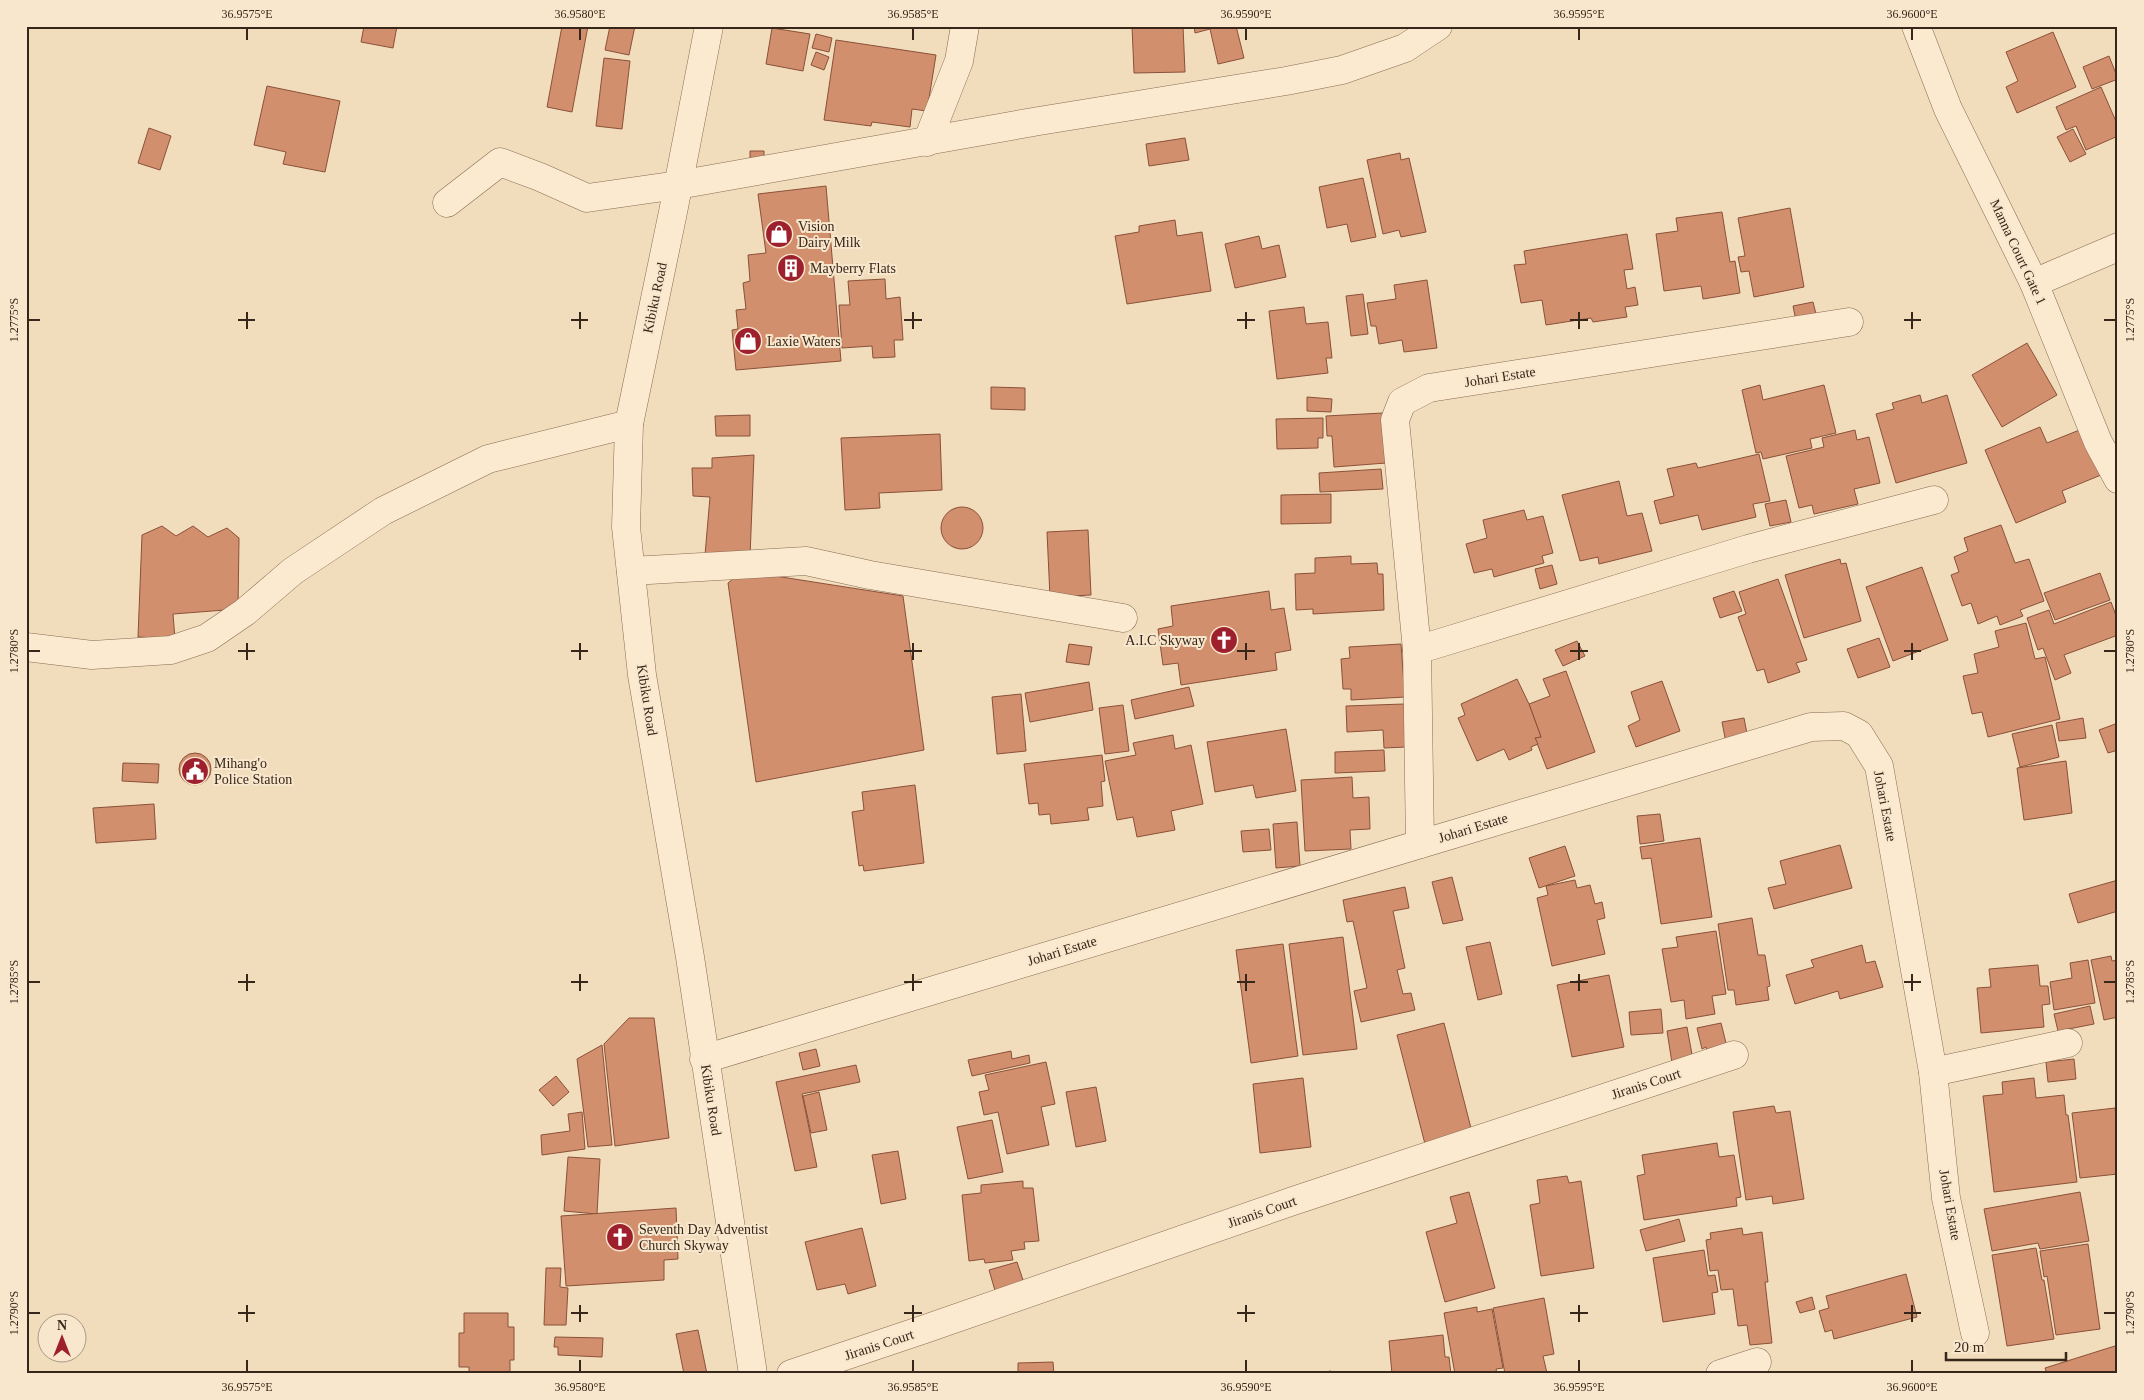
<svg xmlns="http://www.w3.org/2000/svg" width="2144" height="1400" font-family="Georgia,serif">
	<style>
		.building { fill: #d28f6e; stroke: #8a5138 }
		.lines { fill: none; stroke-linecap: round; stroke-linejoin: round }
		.street-casing { stroke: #896c54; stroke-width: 29 }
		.street { stroke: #fbeacf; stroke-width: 28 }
		.ticks { fill: none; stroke: #37261a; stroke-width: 2 }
		.labels { text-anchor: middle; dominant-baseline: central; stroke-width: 4; stroke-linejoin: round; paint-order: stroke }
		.poi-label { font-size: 14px; fill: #37261a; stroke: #f8e7cc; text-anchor: start }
		.street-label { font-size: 14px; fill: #37261a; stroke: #f8e7cc }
		.neatline { fill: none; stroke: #37261a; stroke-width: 2 }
		.ticks-label { font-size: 12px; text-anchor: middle; fill: #37261a }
	</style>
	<rect width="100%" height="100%" fill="#f1dcbc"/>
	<g class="building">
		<path d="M364,26H397L393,48L361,42Z"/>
		<path d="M562,26H588L572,112L547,107Z"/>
		<path d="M610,26H635L629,55L605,50Z"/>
		<path d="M1132,26H1183L1185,72L1134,73Z"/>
		<path d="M1194,26H1236L1244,58L1218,64L1210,29L1195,33Z"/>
		<path d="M772,28L810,34L803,71L766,64Z"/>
		<path d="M2053,32L2076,87L2017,113L2006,87L2018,81L2006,52Z"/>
		<path d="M816,34L832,38L829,52L812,48Z"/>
		<path d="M836,40L936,55L927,111L912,109L910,127L872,122L871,126L824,120Z"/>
		<path d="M816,52L829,57L824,70L811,65Z"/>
		<path d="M2109,56L2118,79L2092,89L2083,67Z"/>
		<path d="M604,58L630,61L622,129L596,126Z"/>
		<path d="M267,86L340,101L325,172L283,164L286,152L254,145Z"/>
		<path d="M2101,87L2118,126V136L2086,150L2076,126L2066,130L2056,107Z"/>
		<path d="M149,128L171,136L160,170L138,163Z"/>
		<path d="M2073,129L2086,154L2070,162L2057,137Z"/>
		<path d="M1185,138L1189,160L1149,166L1146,144Z"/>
		<path d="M750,151H764V163L750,164Z"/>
		<path d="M1400,153L1401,160L1409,158L1426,232L1401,237L1399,230L1383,234L1367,160Z"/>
		<path d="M1363,178L1376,237L1351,242L1347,224L1327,228L1319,187Z"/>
		<path d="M826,186L841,361L736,370L732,330L738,329L736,310L746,309L743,283L750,281L748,255L766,253L758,194Z"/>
		<path d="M1790,208L1804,287L1754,297L1749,271L1741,272L1738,257L1745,256L1738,218Z"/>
		<path d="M1722,212L1730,262L1735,261L1740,293L1703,299L1701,286L1664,291L1656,234L1678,231L1676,218Z"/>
		<path d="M1175,220L1177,236L1202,232L1211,291L1127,304L1115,236L1139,232V226Z"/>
		<path d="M1627,234L1633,269L1624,270L1627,289L1635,287L1638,305L1625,307L1627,317L1593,322L1591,318L1546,325L1542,300L1521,303L1514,265L1526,264L1524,251Z"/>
		<path d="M1259,236L1262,249L1279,245L1286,277L1235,288L1225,244Z"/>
		<path d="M885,279L886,299L900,297L903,340H894L895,357L873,358L872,346L842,348L839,305H850L848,281Z"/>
		<path d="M1427,280L1437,348L1404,352L1402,340L1379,344L1376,326H1371L1367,303L1396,299L1394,285Z"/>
		<path d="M1363,294L1368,334L1351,336L1346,296Z"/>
		<path d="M1813,302L1818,322L1797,326L1793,306Z"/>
		<path d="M1304,307L1306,324L1328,322L1332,358H1326L1328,373L1277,379L1269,311Z"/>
		<path d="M2027,343L2057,395L2002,427L1972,375Z"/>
		<path d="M1760,385L1763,400L1824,385L1836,433L1810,439L1812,448L1763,459L1761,452L1756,453L1742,390Z"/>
		<path d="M991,387L1025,388V410L991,409Z"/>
		<path d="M1920,395L1922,403L1947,395L1967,463L1896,483L1876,414L1894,409L1892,403Z"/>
		<path d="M1307,397L1332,399L1331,412L1307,411Z"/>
		<path d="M1383,413L1386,463L1334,467L1332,436H1327L1326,416Z"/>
		<path d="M750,415V436H716L715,416Z"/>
		<path d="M1323,418V438H1318V448L1277,449L1276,419Z"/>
		<path d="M2040,427L2047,443L2082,429L2101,475L2062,491L2066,502L2016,523L1985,450Z"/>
		<path d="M1855,430L1857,440L1869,437L1880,483L1854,489L1858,504L1814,514L1812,505L1799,508L1786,456L1824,447L1822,438Z"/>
		<path d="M940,434L942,490L879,493L880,508L845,510L841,438Z"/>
		<path d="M1759,454L1770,501L1753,504L1756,517L1702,530L1698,515L1660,524L1654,501L1674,496L1667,469L1696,463L1698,468Z"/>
		<path d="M754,455L750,557L705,555L710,497L693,496L692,468H712V458Z"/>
		<path d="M1381,469L1383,489L1320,492L1319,473Z"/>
		<path d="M1619,481L1627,516L1642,513L1652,551L1599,564L1598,557L1580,561L1562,495Z"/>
		<path d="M1331,494V523L1281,524V495Z"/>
		<path d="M1786,500L1791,522L1770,526L1765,504Z"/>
		<circle cx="962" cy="528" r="21"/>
		<path d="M1524,510L1527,520L1543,516L1553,553L1542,556L1544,563L1494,577L1492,569L1474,573L1466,544L1487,538L1483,520Z"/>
		<path d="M2001,525L2015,563L2029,559L2044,601L2020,610L2023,616L2000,625L1997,616L1978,624L1971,603L1962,606L1951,575L1959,572L1954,557L1968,551L1964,538Z"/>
		<path d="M162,526L176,536L193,526L208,537L227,528L239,538L238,609L173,614L175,639L138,637L142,535Z"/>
		<path d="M1088,530L1091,595L1050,597L1047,532Z"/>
		<path d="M1351,556V564L1377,563L1378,574H1383L1384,610L1313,614V609L1296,610L1295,574L1315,573V558Z"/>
		<path d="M1840,559L1841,564L1846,563L1861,621L1804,638L1785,575Z"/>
		<path d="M1552,565L1557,584L1540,589L1535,569Z"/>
		<path d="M1922,567L1948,640L1893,661L1866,587Z"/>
		<path d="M743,571L903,596L924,750L756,782L728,583Z"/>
		<path d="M2100,573L2110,600L2055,620L2044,593Z"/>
		<path d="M1778,579L1807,660L1796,663L1800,672L1768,683L1764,669L1757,671L1738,617L1746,614L1739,592Z"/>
		<path d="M1269,591L1271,610L1284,608L1291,650L1275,653L1277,670L1181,685L1178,663L1163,665L1158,629L1173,626L1171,606Z"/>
		<path d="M1734,591L1742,611L1720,618L1713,598Z"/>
		<path d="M2111,602L2118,621V635L2064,655L2071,673L2055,680L2043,648L2038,650L2027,618L2049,610L2054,624Z"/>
		<path d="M2026,623L2035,659L2045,657L2060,719L1988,737L1982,712L1972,714L1963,676L1978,673L1974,654L1999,647L1995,631Z"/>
		<path d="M1879,638L1890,667L1858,678L1847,649Z"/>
		<path d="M1577,641L1585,656L1563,666L1555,650Z"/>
		<path d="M1069,644L1092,647L1089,665L1066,662Z"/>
		<path d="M1401,644L1405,697L1351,700V689H1343L1341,659L1350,658L1349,647Z"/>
		<path d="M1566,671L1595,752L1547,769L1535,738L1541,737L1529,704L1550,696L1543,679Z"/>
		<path d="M1517,679L1529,704L1541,737L1535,738L1538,744L1531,747L1532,750L1509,760L1504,749L1477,761L1458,718L1465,715L1461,704Z"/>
		<path d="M1662,681L1680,731L1636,747L1628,726L1640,720L1631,692Z"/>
		<path d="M1089,682L1093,710L1030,722L1025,693Z"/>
		<path d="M1189,687L1194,706L1135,719L1131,700Z"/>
		<path d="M1021,694L1026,751L997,754L992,697Z"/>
		<path d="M1404,704L1406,747L1384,748L1383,730L1347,732L1346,706Z"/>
		<path d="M1123,705L1129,751L1105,754L1099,708Z"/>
		<path d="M1744,718L1749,744L1727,748L1722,722Z"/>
		<path d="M2083,718L2086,738L2059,741L2056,723Z"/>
		<path d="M2118,723V750L2108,753L2099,730Z"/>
		<path d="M2052,725L2059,757L2020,767L2012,734Z"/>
		<path d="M1286,729L1296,791L1256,798L1253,785L1215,792L1207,742Z"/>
		<path d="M1173,735L1175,749L1191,745L1203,804L1171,811L1175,830L1137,837L1133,817L1117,820L1105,761L1136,755L1133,743Z"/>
		<path d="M1384,750L1385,771L1335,773V752Z"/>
		<circle cx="195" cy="769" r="16"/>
		<path d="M1102,755L1105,781L1101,782L1103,806L1087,808L1089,820L1051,824L1050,814L1039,815L1038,803L1029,804L1024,764Z"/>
		<path d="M2066,761L2072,813L2024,820L2017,768Z"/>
		<path d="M123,763L159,764L158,783L122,781Z"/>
		<path d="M1352,777L1353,798L1369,797L1370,829L1350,830L1351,849L1305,851L1301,780Z"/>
		<path d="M915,785L924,863L864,871L863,865L859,866L852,812L864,810L862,792Z"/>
		<path d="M154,804L156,839L96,843L93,808Z"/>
		<path d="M1660,814L1664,841L1640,844L1637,816Z"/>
		<path d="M1297,822L1300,866L1276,868L1273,824Z"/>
		<path d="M1269,829L1271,850L1243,852L1241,831Z"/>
		<path d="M1700,838L1712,917L1661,924L1651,858L1642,859L1640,847Z"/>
		<path d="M1840,845L1852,888L1774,909L1768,888L1786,884L1780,861Z"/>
		<path d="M1565,846L1575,876L1539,888L1529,858Z"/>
		<path d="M1452,877L1463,920L1443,924L1432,882Z"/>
		<path d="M1575,880L1577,888L1590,885L1595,904L1602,902L1605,918L1597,920L1605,954L1552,966L1537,898L1548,895L1546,886Z"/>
		<path d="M2118,880V911L2078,923L2069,894Z"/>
		<path d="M1405,887L1409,908L1393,911L1405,968L1397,970L1403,994L1411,993L1415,1010L1361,1022L1354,991L1367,988L1353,921L1347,922L1343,900Z"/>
		<path d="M1752,918L1758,955H1765L1770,986L1767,987L1769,1000L1736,1005L1734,990H1728L1718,924Z"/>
		<path d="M1716,931L1726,994L1712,996L1715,1014L1686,1019L1684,1000L1671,1002L1662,949L1678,947L1676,937Z"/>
		<path d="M1343,937L1357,1049L1303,1055L1289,944Z"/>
		<path d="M1490,942L1502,994L1478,1000L1466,947Z"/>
		<path d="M1283,944L1298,1056L1251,1063L1236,950Z"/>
		<path d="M1862,945L1866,963L1875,961L1883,987L1840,999L1838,991L1795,1004L1786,975L1814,967L1811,960Z"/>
		<path d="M2111,956L2112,961L2118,960V999H2116L2118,1017L2104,1020L2091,960Z"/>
		<path d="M2088,960L2095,1003L2054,1010L2050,982L2072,978L2070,963Z"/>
		<path d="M2038,965L2040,986H2048L2050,1004L2042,1005L2044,1027L1981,1033L1977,988L1991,987L1989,969Z"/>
		<path d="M1609,975L1624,1047L1572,1057L1557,985Z"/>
		<path d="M2090,1006L2094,1024L2058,1031L2054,1014Z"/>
		<path d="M1661,1009L1663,1033L1631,1035L1629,1012Z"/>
		<path d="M629,1018H654L669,1138L615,1146L604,1044Z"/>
		<path d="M1444,1023L1472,1132L1425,1144L1397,1035Z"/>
		<path d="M1721,1023L1727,1047L1707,1051L1706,1047L1702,1049L1697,1028Z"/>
		<path d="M1687,1027L1693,1060L1672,1063L1667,1031Z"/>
		<path d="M602,1045L612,1145L588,1147L577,1059Z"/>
		<path d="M816,1049L820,1066L803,1070L799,1053Z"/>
		<path d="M1011,1051L1012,1059L1029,1055L1030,1063L972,1076L968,1060Z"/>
		<path d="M2074,1059L2076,1079L2048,1082L2046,1062Z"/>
		<path d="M1046,1062L1055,1104L1041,1107L1049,1145L1007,1154L998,1112L984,1115L979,1092L989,1090L985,1075Z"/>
		<path d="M856,1065L860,1082L802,1094L817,1167L795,1171L776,1082Z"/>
		<path d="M556,1076L569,1092L553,1106L539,1090Z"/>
		<path d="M1303,1078L1311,1147L1260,1153L1253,1084Z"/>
		<path d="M2034,1078L2036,1098L2064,1095L2066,1115H2068L2077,1182L1994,1192L1983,1096L2003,1094L2002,1082Z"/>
		<path d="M1096,1087L1106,1141L1076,1147L1066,1092Z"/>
		<path d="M819,1092L827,1130L811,1133L803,1096Z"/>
		<path d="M1774,1106L1776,1113L1790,1111L1804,1199L1773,1204L1772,1196L1746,1200L1733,1112Z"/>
		<path d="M2115,1108L2118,1131V1174L2080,1178L2072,1113Z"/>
		<path d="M582,1112L585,1149L542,1155L541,1135L570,1131L568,1114Z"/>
		<path d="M992,1120L1003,1172L968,1179L957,1127Z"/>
		<path d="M1717,1143L1719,1157L1734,1155L1741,1197L1736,1198L1737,1206L1644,1220L1637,1176L1645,1174L1642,1155Z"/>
		<path d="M898,1151L906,1199L881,1204L872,1155Z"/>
		<path d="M568,1157L600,1159L597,1214L564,1211Z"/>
		<path d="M1567,1176L1569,1183L1581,1181L1594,1268L1541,1276L1530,1205L1540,1203L1537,1180Z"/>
		<path d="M1023,1181V1188H1033L1039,1241L1024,1242L1025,1249L1011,1251L1013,1260L985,1263L984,1259L969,1261L962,1195L981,1193V1185Z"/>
		<path d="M1469,1192L1495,1288L1445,1302L1426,1232L1457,1223L1450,1197Z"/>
		<path d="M2080,1192L2089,1241L2040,1249L2038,1243L1992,1251L1984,1209Z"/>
		<path d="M676,1208L678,1259L664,1260V1280L566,1286L561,1216Z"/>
		<path d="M1679,1219L1685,1241L1646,1251L1640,1230Z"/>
		<path d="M862,1228L876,1286L848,1294L845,1284L817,1290L805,1242Z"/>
		<path d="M1742,1228L1743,1235L1762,1232L1768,1282H1765L1772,1343L1750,1345L1747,1325L1738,1326L1733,1289L1721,1290L1718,1270L1710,1271L1706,1240L1711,1239L1710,1233Z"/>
		<path d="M2088,1244L2100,1329L2056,1335L2047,1276L2044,1277L2040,1251Z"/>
		<path d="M2036,1248L2042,1280H2044L2054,1339L2007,1346L1992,1255Z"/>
		<path d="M1704,1250L1708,1276L1715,1275L1718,1292L1712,1293L1715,1314L1663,1322L1653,1258Z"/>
		<path d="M1017,1262L1025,1286L996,1294L989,1270Z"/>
		<path d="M546,1268H561L560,1287L568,1288L566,1325H544Z"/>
		<path d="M1906,1274L1917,1317L1834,1339L1832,1330L1825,1332L1819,1311L1829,1308L1826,1296Z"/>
		<path d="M1812,1297L1815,1309L1800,1313L1796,1302Z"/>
		<path d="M1544,1298L1554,1354L1543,1356L1547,1373L1505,1374L1493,1308Z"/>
		<path d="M1477,1307V1312L1492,1309L1503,1368L1496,1369L1497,1374H1455L1444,1313Z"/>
		<path d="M464,1313H508V1327H514V1360H510V1374H469V1367H459V1333H464Z"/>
		<path d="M698,1330L707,1374H684L676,1334Z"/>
		<path d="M1443,1335L1445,1357H1449L1451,1374H1392L1389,1341Z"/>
		<path d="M555,1337L603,1338L602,1357L558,1355V1347H554Z"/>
		<path d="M2118,1345V1374H2047L2045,1368Z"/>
		<path d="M1053,1362L1054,1374H1018V1363Z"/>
		<path d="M1331,1371V1374H1313Z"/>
	</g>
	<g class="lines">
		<g class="street-casing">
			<g id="street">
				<path d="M709,26L673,212L629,424L626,527L642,675L690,957L753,1374"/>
				<path d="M1916,26L1948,109L2034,283L2098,442L2118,479"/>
				<path d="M927,142L959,61L965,26"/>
				<path d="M447,203L500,162L540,177L587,198L678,185L1039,121L1286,81L1342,70L1405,48L1438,26"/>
				<path d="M2034,283L2118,247"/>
				<path d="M631,571L806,561L870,575L1123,618"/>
				<path d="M26,647L92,655L171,650L207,638L245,612L293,571L383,511L488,459L629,424"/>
				<path d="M1417,650L1748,549L1934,500"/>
				<path d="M1420,844L1417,650L1395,420L1402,402L1429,388L1849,322"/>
				<path d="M704,1059L1811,727L1844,726L1859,734L1879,766L1933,1072L1946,1198L1975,1333"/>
				<path d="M1933,1072L2068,1043"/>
				<path d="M791,1374L925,1329L1293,1201L1734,1055"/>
				<path d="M1720,1374L1757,1362"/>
			</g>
		</g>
		<use href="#street" class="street"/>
	</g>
	<path class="ticks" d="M247,28V40M580,28V40M913,28V40M1246,28V40M1579,28V40M1912,28V40M247,312V329M580,312V329M913,312V329M1246,312V329M1579,312V329M1912,312V329M28,320H40M238,320H255M571,320H588M904,320H922M1237,320H1255M1570,320H1588M1904,320H1921M2104,320H2116M247,643V660M580,643V660M913,643V660M1246,643V660M1579,643V660M1912,643V660M28,651H40M238,651H255M571,651H588M904,651H922M1237,651H1255M1570,651H1588M1904,651H1921M2104,651H2116M247,974V991M580,974V991M913,974V991M1246,974V991M1579,974V991M1912,974V991M28,982H40M238,982H255M571,982H588M904,982H922M1237,982H1255M1570,982H1588M1904,982H1921M2104,982H2116M247,1305V1322M580,1305V1322M913,1305V1322M1246,1305V1322M1579,1305V1322M1912,1305V1322M28,1313H40M238,1313H255M571,1313H588M904,1313H922M1237,1313H1255M1570,1313H1588M1904,1313H1921M2104,1313H2116M247,1360V1372M580,1360V1372M913,1360V1372M1246,1360V1372M1579,1360V1372M1912,1360V1372"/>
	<defs>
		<g id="shop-disc" transform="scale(1.4375)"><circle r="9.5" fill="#9d202c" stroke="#f8e7cc"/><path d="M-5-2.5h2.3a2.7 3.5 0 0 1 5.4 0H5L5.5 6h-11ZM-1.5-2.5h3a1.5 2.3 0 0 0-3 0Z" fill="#fff"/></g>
		<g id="building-disc" transform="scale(1.4375)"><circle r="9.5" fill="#9d202c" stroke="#f8e7cc"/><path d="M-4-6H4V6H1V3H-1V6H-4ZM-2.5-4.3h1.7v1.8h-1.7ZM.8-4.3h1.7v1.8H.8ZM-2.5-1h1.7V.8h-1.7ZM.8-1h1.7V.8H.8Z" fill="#fff"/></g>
		<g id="church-disc" transform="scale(1.4375)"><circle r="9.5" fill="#9d202c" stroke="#f8e7cc"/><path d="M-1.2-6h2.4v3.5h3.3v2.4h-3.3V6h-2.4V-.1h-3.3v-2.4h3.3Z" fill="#fff"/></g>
		<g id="civic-disc" transform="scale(1.4375)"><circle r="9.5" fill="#9d202c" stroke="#f8e7cc"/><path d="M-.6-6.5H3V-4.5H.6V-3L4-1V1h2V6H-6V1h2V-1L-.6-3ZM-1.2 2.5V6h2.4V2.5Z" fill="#fff"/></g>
	</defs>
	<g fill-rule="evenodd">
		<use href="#shop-disc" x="779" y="234"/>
		<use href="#building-disc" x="791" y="268"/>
		<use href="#shop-disc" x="748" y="341"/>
		<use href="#church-disc" x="1224" y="640"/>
		<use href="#civic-disc" x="195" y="771"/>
		<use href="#church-disc" x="620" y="1237"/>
	</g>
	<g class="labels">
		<g class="poi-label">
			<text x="798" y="226">Vision<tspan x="798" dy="16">Dairy Milk</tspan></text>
			<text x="810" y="268">Mayberry Flats</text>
			<text x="767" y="341">Laxie Waters</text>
			<text x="1205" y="640" text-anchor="end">A.I.C Skyway</text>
			<text x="214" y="763">Mihang'o<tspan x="214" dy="16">Police Station</tspan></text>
			<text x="639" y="1229">Seventh Day Adventist<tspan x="639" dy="16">Church Skyway</tspan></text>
		</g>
		<g class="street-label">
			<text transform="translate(2018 252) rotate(65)">Manna Court Gate 1</text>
			<text transform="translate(655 298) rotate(-78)">Kibiku Road</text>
			<text transform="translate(1500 377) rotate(-9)">Johari Estate</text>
			<text transform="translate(647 700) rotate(81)">Kibiku Road</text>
			<text transform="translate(1885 806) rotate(79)">Johari Estate</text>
			<text transform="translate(1473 828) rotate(-17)">Johari Estate</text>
			<text transform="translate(1062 951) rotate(-17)">Johari Estate</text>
			<text transform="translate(1646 1084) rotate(-18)">Jiranis Court</text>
			<text transform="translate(711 1100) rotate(81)">Kibiku Road</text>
			<text transform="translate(1950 1205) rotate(80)">Johari Estate</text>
			<text transform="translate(1262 1212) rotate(-19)">Jiranis Court</text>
			<text transform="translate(879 1345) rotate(-18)">Jiranis Court</text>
		</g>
	</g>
	<rect width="2144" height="1400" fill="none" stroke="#f8e7cc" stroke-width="55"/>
	<g transform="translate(62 1338)"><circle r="24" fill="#f8e7cc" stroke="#ab9a85"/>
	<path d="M0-4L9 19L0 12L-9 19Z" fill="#9d202c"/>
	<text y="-8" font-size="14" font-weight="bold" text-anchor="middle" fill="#37261a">N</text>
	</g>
	<path d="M1946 1352v8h120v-8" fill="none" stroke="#37261a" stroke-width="2.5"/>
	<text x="1954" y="1352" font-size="15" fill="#37261a" stroke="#f8e7cc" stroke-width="4" paint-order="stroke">20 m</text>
	<rect x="28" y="28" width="2088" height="1344" class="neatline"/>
	<g class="ticks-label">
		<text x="247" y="18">36.9575°E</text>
		<text x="580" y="18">36.9580°E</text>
		<text x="913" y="18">36.9585°E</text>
		<text x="1246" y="18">36.9590°E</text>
		<text x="1579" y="18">36.9595°E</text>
		<text x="1912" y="18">36.9600°E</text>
		<text transform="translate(14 320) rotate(-90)" y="4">1.2775°S</text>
		<text transform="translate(2130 320) rotate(-90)" y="4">1.2775°S</text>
		<text transform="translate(14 651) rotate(-90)" y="4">1.2780°S</text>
		<text transform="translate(2130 651) rotate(-90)" y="4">1.2780°S</text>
		<text transform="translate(14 982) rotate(-90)" y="4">1.2785°S</text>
		<text transform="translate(2130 982) rotate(-90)" y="4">1.2785°S</text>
		<text transform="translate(14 1313) rotate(-90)" y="4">1.2790°S</text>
		<text transform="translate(2130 1313) rotate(-90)" y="4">1.2790°S</text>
		<text x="247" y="1391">36.9575°E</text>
		<text x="580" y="1391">36.9580°E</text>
		<text x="913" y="1391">36.9585°E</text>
		<text x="1246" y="1391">36.9590°E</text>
		<text x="1579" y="1391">36.9595°E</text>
		<text x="1912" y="1391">36.9600°E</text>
	</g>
</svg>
